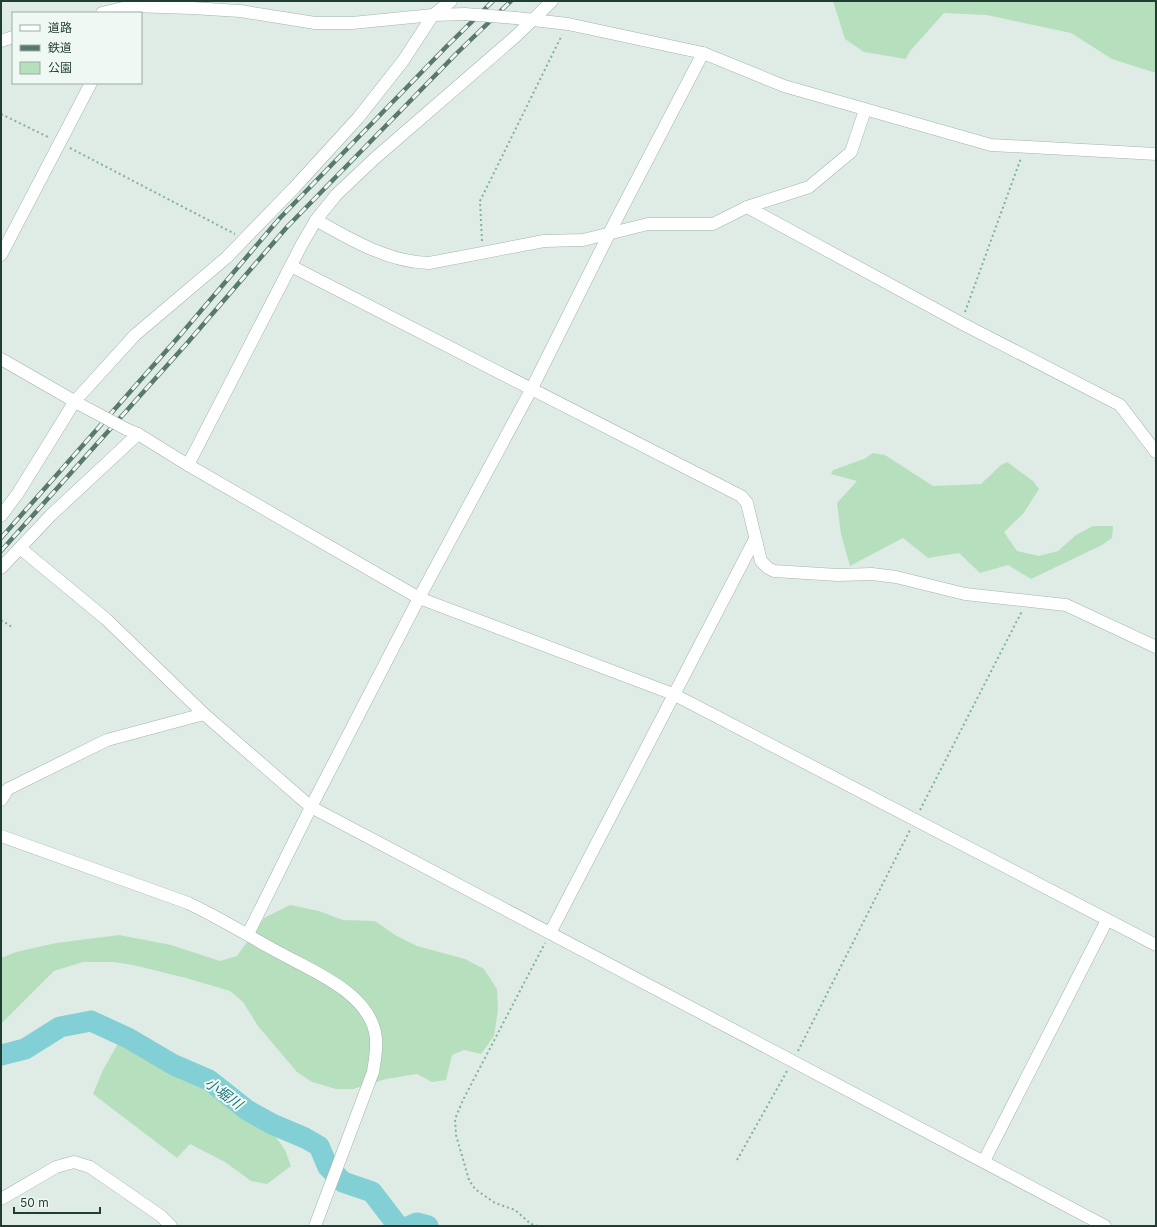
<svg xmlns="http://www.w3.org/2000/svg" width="1157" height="1227" font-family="Inter,'Noto Sans JP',sans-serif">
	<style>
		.green { fill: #b6dfbe }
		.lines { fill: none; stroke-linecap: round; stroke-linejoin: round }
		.river { stroke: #82cfd6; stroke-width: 21 }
		.minor-casing { stroke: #a2b4ac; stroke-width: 13 }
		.path { stroke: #7db29d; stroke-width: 2; stroke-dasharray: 2 3; stroke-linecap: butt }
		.minor { stroke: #fff; stroke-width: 12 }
		.rail-casing { stroke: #59796e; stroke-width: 4.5 }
		.rail { stroke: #f0f8f3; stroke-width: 3; stroke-dasharray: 9; stroke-linecap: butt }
		.minor-bridge-casing { stroke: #a2b4ac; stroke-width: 13; stroke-linecap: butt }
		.minor-bridge { stroke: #fff; stroke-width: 12 }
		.labels { text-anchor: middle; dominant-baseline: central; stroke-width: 4; stroke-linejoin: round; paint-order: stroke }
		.water-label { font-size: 14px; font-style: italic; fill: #15737d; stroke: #f0f8f3 }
	</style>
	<rect width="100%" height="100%" fill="#dfece5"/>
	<g class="green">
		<path d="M833,1H1156V73L1112,59L1071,33L987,15L944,13L910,51L906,59L864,52L845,39Z"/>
		<path d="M873,453L885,455L933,486L981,484L1001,465L1007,462L1033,481L1039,489L1023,514L1004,532L1017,551L1039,556L1058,551L1076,535L1093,526H1113L1112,538L1102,545L1031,579L1008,565L980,573L959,553L928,558L903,538L850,566L841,534L837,503L857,481L831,474L833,470L864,459Z"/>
		<path d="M290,905L319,911L343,920L375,921L395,935L417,946L465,959L484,969L497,989L498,1010L494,1036L481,1054L464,1050L452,1055L446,1080L432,1082L417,1074L386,1079L353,1089H336L312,1082L297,1072L258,1026L243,1002L230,991L186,978L133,965L114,962H83L54,971L1,1024V958L16,952L56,943L119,935L171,945L220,961L237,956L264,918Z"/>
		<path d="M120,1040L169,1070L204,1085L273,1133L285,1150L291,1166L267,1184L251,1181L225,1162L190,1144L177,1158L93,1094L103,1070Z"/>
	</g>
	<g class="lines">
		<g class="river">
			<path d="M1,1055L25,1049L60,1027L91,1021L128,1038L174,1065L209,1080L247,1110L272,1124L305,1138L319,1146L328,1167L343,1182L372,1192L398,1226"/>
			<path d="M410,1226L417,1223L428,1226"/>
		</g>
		<g class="minor-casing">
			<g id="minor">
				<path d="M102,13L131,6L192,8L240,11L315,23H352L433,15L465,14"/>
				<path d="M516,18L568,24L703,53L784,86L991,145L1156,154"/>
				<path d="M1,41L13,37"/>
				<path d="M747,207L961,323L1120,405L1156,452"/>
				<path d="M316,220C351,240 389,262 429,263L544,241L583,240L648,224H713L747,207L809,187L851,152L865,110"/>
				<path d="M1,255L91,83"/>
				<path d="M291,266L741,496L747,503L761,561L768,568L774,571L838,575L872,574L896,577L965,594L1066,605L1156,647"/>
				<path d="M1,359L81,405"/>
				<path d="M126,429L138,434L188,465L419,598L673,694L1156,945"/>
				<path d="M188,465L302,244L316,220L336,195L374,159L516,36L552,1"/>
				<path d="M1,516L18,493L75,401L135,335L226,258L294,188L358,118L403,61L433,15L451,1"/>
				<path d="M20,548L106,619L204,714L311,807L1105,1226"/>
				<path d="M1,568L51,515L138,434"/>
				<path d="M1,800L8,789L16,785L107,740L204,714"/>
				<path d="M1,836L188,903C220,918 250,937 282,954C314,972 366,992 375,1032C378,1045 375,1059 373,1072L315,1226"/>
				<path d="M550,933L755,539"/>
				<path d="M248,934L311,807L419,598L531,390L617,218L703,53"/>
				<path d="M984,1161L1107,920"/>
				<path d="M1,1199L56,1167L74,1162L90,1167L161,1216L171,1226"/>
			</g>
		</g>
		<g class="path">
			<path d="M1,114L50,138"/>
			<path d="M70,148L235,234"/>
			<path d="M482,241L480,201L562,35"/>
			<path d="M965,312L1021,158"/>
			<path d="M1,620L12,627"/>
			<path d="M920,810L1022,611"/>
			<path d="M798,1051L910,830"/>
			<path d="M737,1160L787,1071"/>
			<path d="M538,1226L531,1224L515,1210L495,1203L475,1189L469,1180L456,1135L455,1119L463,1100L545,943"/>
		</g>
		<use href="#minor" class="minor"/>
		<g class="rail-casing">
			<g id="rail">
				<path d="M1,538L182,333L279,219L448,45L493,1"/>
				<path d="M1,551L189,341L287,227L457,53L511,1"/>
			</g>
		</g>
		<use href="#rail" class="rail"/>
		<g class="minor-bridge-casing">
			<g id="minor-bridge">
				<path d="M465,14L516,18"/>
				<path d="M81,405L126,429"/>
			</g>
		</g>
		<use href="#minor-bridge" class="minor-bridge"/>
	</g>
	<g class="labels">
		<g class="water-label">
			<text transform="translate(224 1093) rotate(36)">小堀川</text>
		</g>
	</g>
	<rect width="1157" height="1227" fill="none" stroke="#1f3d33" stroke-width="4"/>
	<rect x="12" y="12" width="130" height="72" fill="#f0f8f3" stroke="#9cada6"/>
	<rect x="20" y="25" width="20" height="6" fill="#ffffff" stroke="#9cada6"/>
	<text x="48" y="32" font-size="12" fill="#1f3d33">道路</text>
	<rect x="20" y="45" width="20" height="6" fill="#59796e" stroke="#9cada6"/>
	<text x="48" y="52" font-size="12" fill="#1f3d33">鉄道</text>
	<rect x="20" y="62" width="20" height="12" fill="#b6dfbe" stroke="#9cada6"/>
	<text x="48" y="72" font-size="12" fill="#1f3d33">公園</text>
	<path d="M14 1207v6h86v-6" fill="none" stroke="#1f3d33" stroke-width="2"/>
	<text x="20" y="1207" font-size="12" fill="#1f3d33" stroke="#f0f8f3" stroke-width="3" paint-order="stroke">50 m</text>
</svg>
